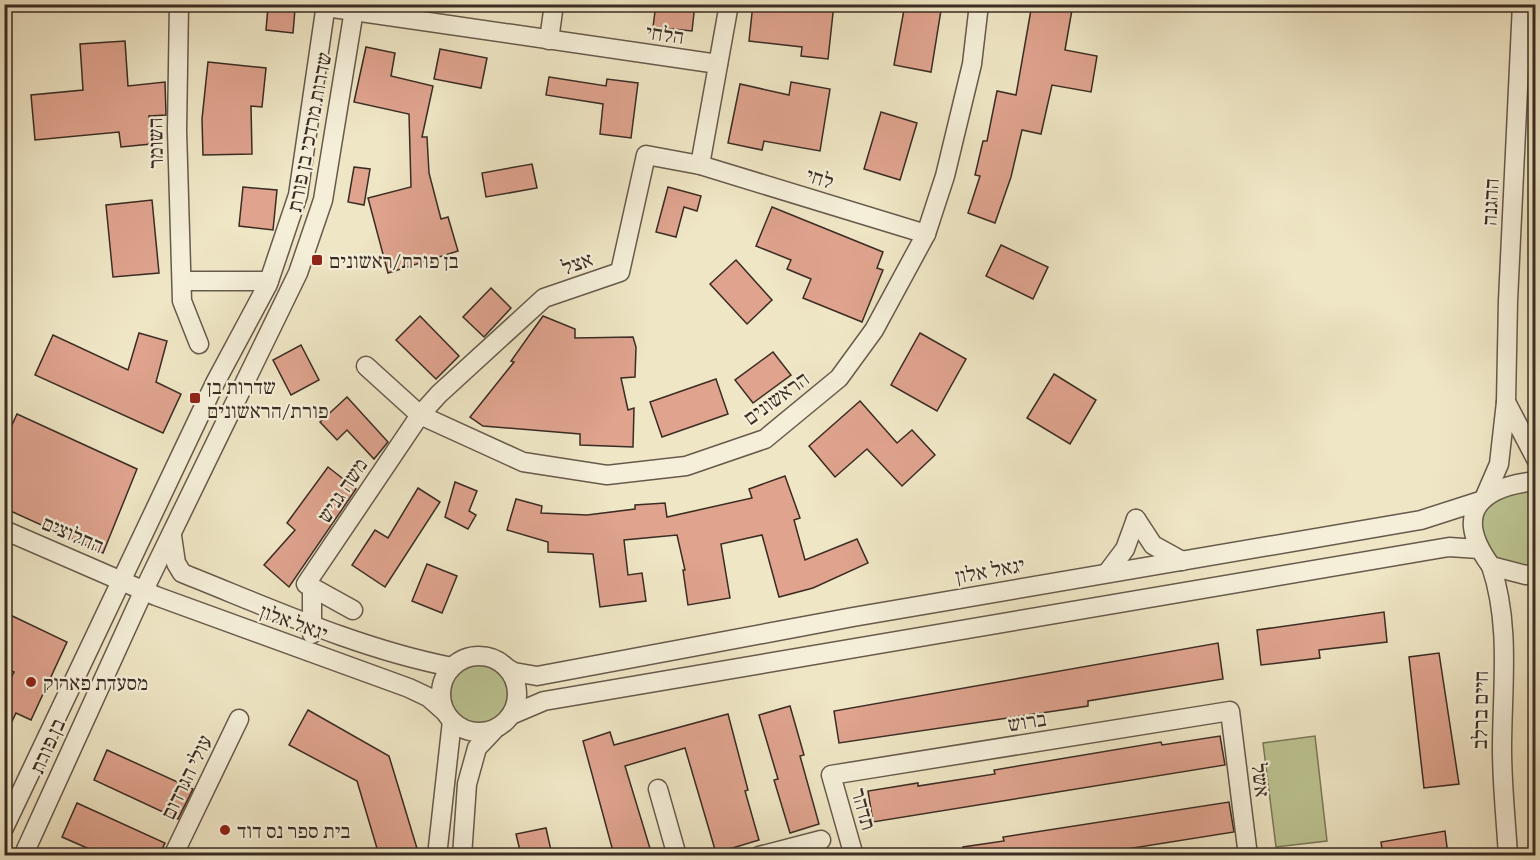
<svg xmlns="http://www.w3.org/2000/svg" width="1540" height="860" font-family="'EB Garamond','Frank Ruhl Libre',serif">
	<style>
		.green { fill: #bcc492; stroke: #7b785a; stroke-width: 1.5 }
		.building { fill: #dfa38e; stroke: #3a2c23; stroke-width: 1.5 }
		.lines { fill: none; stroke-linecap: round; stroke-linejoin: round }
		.minor-casing { stroke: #675a4c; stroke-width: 21 }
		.minor { stroke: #f5efd9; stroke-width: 18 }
		.poi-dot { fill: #8f2418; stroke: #f5efd9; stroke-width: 2 }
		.labels { text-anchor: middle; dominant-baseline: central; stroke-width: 4.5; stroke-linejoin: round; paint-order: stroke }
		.street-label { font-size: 21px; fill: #3a2c23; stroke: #f5efd9 }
		.poi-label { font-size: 21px; fill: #3a2c23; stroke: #f5efd9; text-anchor: start }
	</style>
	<rect width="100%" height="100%" fill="#efe6c5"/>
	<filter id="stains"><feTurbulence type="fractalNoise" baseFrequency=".00333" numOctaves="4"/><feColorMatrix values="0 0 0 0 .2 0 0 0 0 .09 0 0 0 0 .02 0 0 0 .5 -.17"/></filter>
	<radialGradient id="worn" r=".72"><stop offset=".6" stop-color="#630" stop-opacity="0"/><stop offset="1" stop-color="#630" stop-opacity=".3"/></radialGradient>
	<g class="green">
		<path d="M1535,484V571L1493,565L1477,537L1483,502Z"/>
		<circle cx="479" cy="694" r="31"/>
		<path d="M1315,736L1327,841L1276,847L1263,743Z"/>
	</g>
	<g class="building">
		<path d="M656,4H695L692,31L653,27Z"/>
		<path d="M753,4H834L828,59L801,56L802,47L749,41Z"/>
		<path d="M905,4H942L931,72L894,65Z"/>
		<path d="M1032,4H1073L1065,50L1097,56L1091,92L1052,85L1041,134L1022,130L1011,177L995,223L968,213L980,176L975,175L983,141H987L997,91L1016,95Z"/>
		<path d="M268,7L295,9L293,33L266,30Z"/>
		<path d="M125,41L128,86L165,82L166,115L149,116L151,144L121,147L119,132L35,140L31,95L83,90L80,44Z"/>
		<path d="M366,47L395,53L391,76L433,86L422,137H427L429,173L441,219L448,217L458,251L388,273L368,198L411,187L409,114L354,102Z"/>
		<path d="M440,49L487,58L481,88L434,79Z"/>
		<path d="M208,62L266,68L262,107L251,106L252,154L203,155L202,119Z"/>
		<path d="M549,77L606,86L607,79L638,83L631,138L600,134L603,104L546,95Z"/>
		<path d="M791,82L830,89L820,151L764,141L762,150L728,143L740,84L789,95Z"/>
		<path d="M881,112L917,123L900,180L864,169Z"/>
		<path d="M532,164L537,188L486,197L482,173Z"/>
		<path d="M354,167L370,169L364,205L348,202Z"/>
		<path d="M243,187L277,190L273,230L239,226Z"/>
		<path d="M668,187L701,196L697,211L684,207L676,237L656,232Z"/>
		<path d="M152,200L159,273L113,277L106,205Z"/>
		<path d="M772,207L883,252L877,268L883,270L862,322L803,298L811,279L787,269L791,260L756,246Z"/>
		<path d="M1001,245L1048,267L1033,299L986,276Z"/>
		<path d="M736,260L772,300L747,324L710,284Z"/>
		<path d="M491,288L511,308L484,337L463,317Z"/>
		<path d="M420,316L459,356L436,379L396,340Z"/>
		<path d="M543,316L575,329V338L633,337L636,347L635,377L621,378L628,410L634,408L633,447L580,445V434L483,426L470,417L514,362L511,361Z"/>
		<path d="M139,333L167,341L156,382L181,394L163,433L35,375L53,335L128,370Z"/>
		<path d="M920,333L966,359L937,411L891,385Z"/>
		<path d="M301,345L319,380L291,395L273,360Z"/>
		<path d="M773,352L791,375L753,403L735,380Z"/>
		<path d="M1054,374L1096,400L1070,444L1027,418Z"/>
		<path d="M716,379L728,414L662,437L650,402Z"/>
		<path d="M347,397L388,442L374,459L347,430L337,440L320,422Z"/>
		<path d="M860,401L897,443L912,430L935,455L902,486L867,449L835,477L809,446Z"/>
		<path d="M17,414L137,469L103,553L4,508V442Z"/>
		<path d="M328,467L356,489L289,587L264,565L295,530L287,523Z"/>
		<path d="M785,476L800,518L794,520L805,560L857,539L868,563L813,588L779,597L762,535L721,544L730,598L688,605L683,570H685L677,535L624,540L628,575L642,573L646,601L600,607L593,554L548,552V542L507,530L516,499L542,506L541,513L587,515L635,509V505L665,503L667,517L752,498L749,489Z"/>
		<path d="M455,482L477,491L469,511L476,515L468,529L445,517Z"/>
		<path d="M418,488L440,502L385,587L352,565L375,530L388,538Z"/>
		<path d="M427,564L457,576L442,613L412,601Z"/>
		<path d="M4,612L67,642L31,720L16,713L4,738V692L14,672L4,667V655L9,645L4,643Z"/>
		<path d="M1384,612L1387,642L1319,650L1320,658L1261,665L1257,630Z"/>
		<path d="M1218,643L1223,679L1088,701V706L839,743L834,711Z"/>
		<path d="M1439,653L1459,784L1424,788L1409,657Z"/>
		<path d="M790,706L804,755L800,756L819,824L790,833L774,780L778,779L759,715Z"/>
		<path d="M308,710L389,756L419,855H379L357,781L289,745Z"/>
		<path d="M728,714L748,790L745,791L759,840L716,853L685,748L625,766L652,855H614L583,741L610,732L614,745Z"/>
		<path d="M1220,736L1225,765L873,822L868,791L918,783V786L995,774L994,770L1161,742L1162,745Z"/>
		<path d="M107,750L193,789L178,819L94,780Z"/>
		<path d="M1229,802L1234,832L1089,855H964L963,847L1004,841L1003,837Z"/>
		<path d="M77,803L165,843L159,855H103L62,837Z"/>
		<path d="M546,828L552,855H521L516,834Z"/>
		<path d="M1445,831L1448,855H1383L1381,842Z"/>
	</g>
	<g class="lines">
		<g class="minor-casing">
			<g id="minor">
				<path d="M179,4L177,130L182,301L199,344"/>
				<path d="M326,7L718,64"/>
				<path d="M549,40L554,4"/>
				<path d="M700,165L729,4"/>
				<path d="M182,281H269"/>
				<path d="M366,366L420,415L523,462L607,475L686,466L765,439L839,378L874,330L926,234L945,176L972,64L979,4"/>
				<path d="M1506,402L1536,459"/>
				<path d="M1536,481C1478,487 1453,514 1491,566L1526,575L1536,573"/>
				<path d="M1486,494L1499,464L1506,402L1508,301L1522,4"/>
				<path d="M1136,519L1153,545L1182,561"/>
				<path d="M4,530L156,596L409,688L428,697L445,712"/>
				<path d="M172,536L176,563L182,573C270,608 359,649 452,667"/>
				<path d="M1491,566C1511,625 1502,688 1502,749C1502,785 1506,820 1508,856"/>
				<path d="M1107,573L1125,549L1136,519"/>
				<path d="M353,610L306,584L420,415L439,394L544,298L620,272L646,155L700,165L926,234"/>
				<path d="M312,634V588"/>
				<circle cx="479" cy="694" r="38"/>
				<path d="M507,668L514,672L537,676L853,617L1421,520L1480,501"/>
				<path d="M511,715L544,701L1449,547L1479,549"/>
				<path d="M658,789L677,856"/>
				<path d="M4,828L215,383L268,284L298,195L326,4"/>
				<path d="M23,856L144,590L298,273L323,200L355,4"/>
				<path d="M173,856L239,719"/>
				<path d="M437,856L452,721"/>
				<path d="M462,856L467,784L477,748L494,730"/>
				<path d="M759,856L821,840"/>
				<path d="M854,856L831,775L1230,711L1248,856"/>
			</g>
		</g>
		<use href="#minor" class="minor"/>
	</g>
	<g class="poi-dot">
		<rect x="311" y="254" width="12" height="12" rx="3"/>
		<rect x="189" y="392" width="12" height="12" rx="3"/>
		<circle cx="31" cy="682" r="6"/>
		<circle cx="225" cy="830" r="6"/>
	</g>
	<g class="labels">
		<g class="street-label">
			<text transform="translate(665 34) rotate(8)">הלחי</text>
			<text transform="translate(309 132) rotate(-79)">שדרות מרדכי בן פורת</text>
			<text transform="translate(155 143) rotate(-91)">השומר</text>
			<text transform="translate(820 178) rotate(17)">לחי</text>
			<text transform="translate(1490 202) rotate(-87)">ההגנה</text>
			<text transform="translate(577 263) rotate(-19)">אצל</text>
			<text transform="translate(776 398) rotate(-36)">הראשונים</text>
			<text transform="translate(342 490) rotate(-56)">משה גניש</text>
			<text transform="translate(73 534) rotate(23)">החלוצים</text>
			<text transform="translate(990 570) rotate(-10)">יגאל אלון</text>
			<text transform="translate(294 622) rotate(20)">יגאל אלון</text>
			<text transform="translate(1480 710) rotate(-89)">חיים ברלב</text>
			<text transform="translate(1027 721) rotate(-9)">ברוש</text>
			<text transform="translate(47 746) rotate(-66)">בן פורת</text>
			<text transform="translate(186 777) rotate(-64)">עולי הגרדום</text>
			<text transform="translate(1261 780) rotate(83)">אשל</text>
			<text transform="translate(864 809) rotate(74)">תדהר</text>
		</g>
		<g class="poi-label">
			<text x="329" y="260">בן פורת/ראשונים</text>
			<text x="207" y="386">שדרות בן<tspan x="207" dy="24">פורת/הראשונים</tspan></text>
			<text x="43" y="682">מסעדת פארוק</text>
			<text x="237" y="830">בית ספר נס דוד</text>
		</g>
	</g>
	<rect width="1540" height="860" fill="none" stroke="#efe6c5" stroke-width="24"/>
	<rect x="6" y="6" width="1528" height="848" fill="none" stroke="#3a2c23" stroke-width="3"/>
	<rect x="12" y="12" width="1516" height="836" fill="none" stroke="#3a2c23" stroke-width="1.5"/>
	<rect width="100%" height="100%" filter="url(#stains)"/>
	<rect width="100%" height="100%" fill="url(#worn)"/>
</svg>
